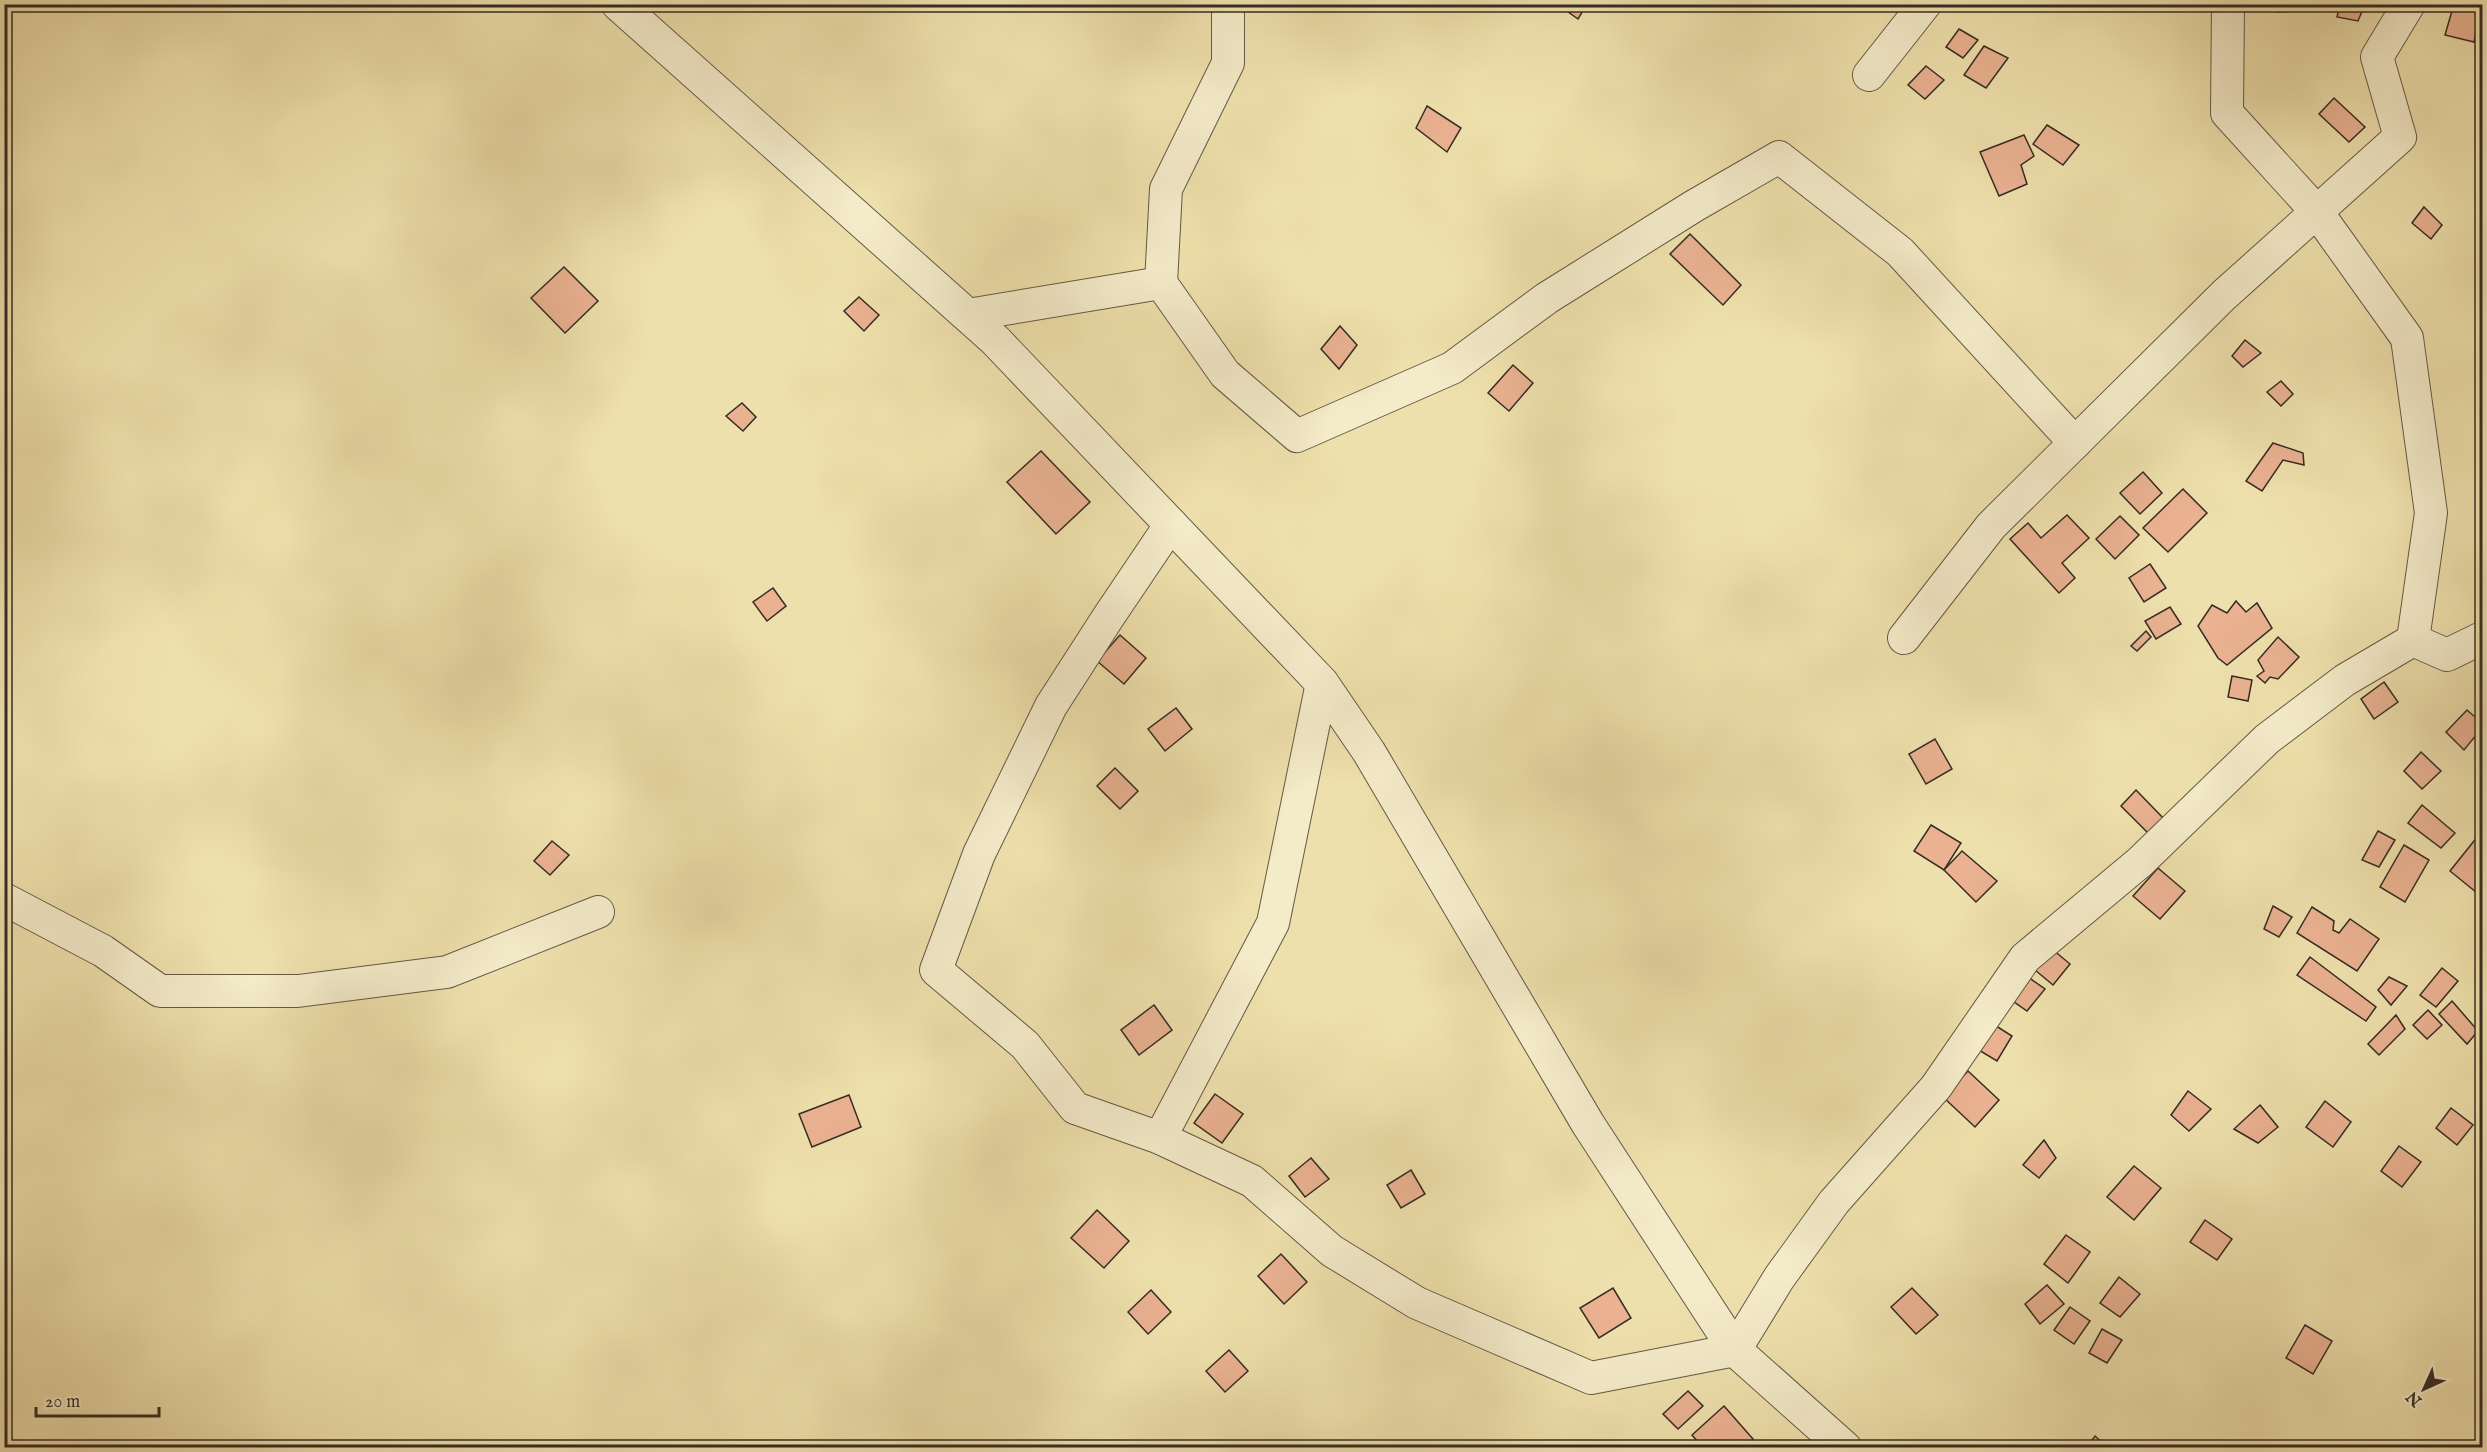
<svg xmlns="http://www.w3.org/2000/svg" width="2487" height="1452" font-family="'IM FELL English',serif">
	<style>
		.building { fill: #eab291; stroke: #362c23; stroke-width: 1.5 }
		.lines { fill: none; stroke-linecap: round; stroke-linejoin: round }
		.minor-casing { stroke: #645945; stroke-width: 34 }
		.tertiary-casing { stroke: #645945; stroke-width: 35 }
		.minor { stroke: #f4ebc9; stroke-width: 32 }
		.tertiary { stroke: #f4ebc9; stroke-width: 33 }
	</style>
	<rect width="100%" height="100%" fill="#eee0ac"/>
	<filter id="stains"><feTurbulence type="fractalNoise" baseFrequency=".00333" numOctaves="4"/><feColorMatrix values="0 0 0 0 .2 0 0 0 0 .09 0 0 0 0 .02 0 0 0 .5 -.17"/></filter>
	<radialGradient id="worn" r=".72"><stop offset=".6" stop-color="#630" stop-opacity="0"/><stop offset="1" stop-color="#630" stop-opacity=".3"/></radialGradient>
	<g class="building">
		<path d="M1557,4H1587L1578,19Z"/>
		<path d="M2277,4H2316V10L2277,12Z"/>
		<path d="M2340,4H2365L2358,21L2337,17Z"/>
		<path d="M2454,4H2482L2474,42L2445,35Z"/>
		<path d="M1959,29L1978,40L1963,58L1946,47Z"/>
		<path d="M1984,46L2008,58L1986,88L1964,75Z"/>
		<path d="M1926,66L1944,80L1925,99L1908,85Z"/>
		<path d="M2334,98L2365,127L2349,142L2319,114Z"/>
		<path d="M1427,106L1461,128L1447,152L1416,128Z"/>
		<path d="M2047,125L2079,145L2063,165L2033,144Z"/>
		<path d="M2024,135L2034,156L2021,165L2027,184L1999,196L1980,152Z"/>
		<path d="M2424,207L2442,225L2431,239L2412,223Z"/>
		<path d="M1690,234L1741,285L1723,305L1670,254Z"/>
		<path d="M564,267L598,301L565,333L531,298Z"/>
		<path d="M859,297L879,315L864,331L844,311Z"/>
		<path d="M1340,326L1357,345L1339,369L1321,349Z"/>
		<path d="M2245,340L2261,353L2243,367L2232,356Z"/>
		<path d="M1513,365L1533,383L1509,411L1488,393Z"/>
		<path d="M2281,381L2293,394L2281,406L2267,392Z"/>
		<path d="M742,403L756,417L743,431L726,416Z"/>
		<path d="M2273,443L2303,453L2304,465L2283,460L2262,491L2246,481Z"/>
		<path d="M1041,451L1090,502L1056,534L1007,482Z"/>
		<path d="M2143,472L2162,493L2140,514L2120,493Z"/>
		<path d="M2183,489L2207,513L2168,552L2143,528Z"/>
		<path d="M2067,515L2089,538L2062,563L2075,578L2059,593L2010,539L2028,523L2041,538Z"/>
		<path d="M2120,516L2139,535L2115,559L2096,539Z"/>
		<path d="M2150,564L2166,588L2144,602L2129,578Z"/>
		<path d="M773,588L786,606L767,621L753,602Z"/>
		<path d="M2236,601L2246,612L2257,603L2272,628L2227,665L2218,658L2198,626L2212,605L2227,613Z"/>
		<path d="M2170,607L2181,624L2156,639L2145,621Z"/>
		<path d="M2146,631L2151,637L2137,651L2131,646Z"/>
		<path d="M1120,635L1146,658L1124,684L1097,661Z"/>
		<path d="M2278,637L2299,657L2278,679L2270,677L2265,683L2257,676L2264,671L2258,660Z"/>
		<path d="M2232,676L2252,680L2248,701L2228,697Z"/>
		<path d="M2384,682L2398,702L2374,719L2361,699Z"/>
		<path d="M1176,708L1192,729L1165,751L1148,729Z"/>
		<path d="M2467,710L2482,723V728L2464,750L2446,732Z"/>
		<path d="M1935,739L1952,769L1926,784L1909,754Z"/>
		<path d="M2421,752L2441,771L2422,789L2404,771Z"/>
		<path d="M1115,768L1138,791L1120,809L1097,786Z"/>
		<path d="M2136,790L2166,821L2151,836L2121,806Z"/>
		<path d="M2422,805L2455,833L2441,848L2408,823Z"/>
		<path d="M1931,825L1961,843L1944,870L1914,851Z"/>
		<path d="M2378,831L2395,840L2379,867L2362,860Z"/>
		<path d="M2482,831V897L2450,871Z"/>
		<path d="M552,841L569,855L550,875L534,861Z"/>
		<path d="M2404,845L2429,860L2405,902L2380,887Z"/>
		<path d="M1962,851L1997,881L1976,902L1944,870Z"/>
		<path d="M2158,868L2185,891L2160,919L2133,896Z"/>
		<path d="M2273,906L2292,917L2279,937L2264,929Z"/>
		<path d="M2312,907L2334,921L2333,930L2339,933L2350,919L2379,939L2357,971L2297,933Z"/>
		<path d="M2052,949L2070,964L2053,985L2035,970Z"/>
		<path d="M2310,957L2376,1007L2366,1021L2297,975Z"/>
		<path d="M2442,968L2458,981L2436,1007L2420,995Z"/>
		<path d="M2028,977L2045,989L2027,1011L2010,999Z"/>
		<path d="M2389,977L2407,986L2391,1005L2378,990Z"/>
		<path d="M2452,1001L2478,1031L2467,1044L2439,1014Z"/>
		<path d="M1154,1005L1172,1030L1139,1055L1121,1030Z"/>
		<path d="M2428,1010L2442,1025L2427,1039L2413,1025Z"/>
		<path d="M2396,1015L2405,1029L2379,1055L2368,1044Z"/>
		<path d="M1993,1024L2012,1036L1997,1061L1977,1049Z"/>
		<path d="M1968,1071L1999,1100L1975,1127L1943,1097Z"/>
		<path d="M2188,1091L2211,1109L2189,1131L2171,1115Z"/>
		<path d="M1215,1094L1243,1114L1222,1143L1194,1123Z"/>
		<path d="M849,1095L861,1127L812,1147L799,1114Z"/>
		<path d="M2325,1101L2351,1122L2333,1147L2306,1127Z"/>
		<path d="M2260,1105L2278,1127L2258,1143L2234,1129Z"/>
		<path d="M2451,1108L2473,1125L2457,1145L2436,1128Z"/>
		<path d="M2044,1140L2056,1158L2039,1178L2023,1165Z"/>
		<path d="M2399,1146L2421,1162L2402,1187L2381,1171Z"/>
		<path d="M1311,1158L1329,1179L1305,1197L1289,1176Z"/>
		<path d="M2134,1166L2161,1188L2134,1220L2107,1197Z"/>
		<path d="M1411,1170L1425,1194L1401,1208L1387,1185Z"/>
		<path d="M1097,1210L1129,1241L1104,1268L1071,1238Z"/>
		<path d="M2205,1220L2232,1239L2217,1260L2190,1242Z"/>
		<path d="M2066,1235L2090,1252L2068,1283L2044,1264Z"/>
		<path d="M1281,1254L1307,1282L1284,1304L1258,1276Z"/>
		<path d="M2119,1277L2140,1294L2120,1317L2100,1303Z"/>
		<path d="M2047,1285L2064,1304L2040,1324L2025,1304Z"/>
		<path d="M1613,1288L1631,1318L1599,1338L1580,1308Z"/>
		<path d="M1912,1288L1938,1315L1916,1334L1891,1307Z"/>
		<path d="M1151,1290L1171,1312L1148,1334L1128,1312Z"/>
		<path d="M2070,1307L2090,1321L2074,1344L2054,1330Z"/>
		<path d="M2305,1325L2332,1341L2313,1374L2286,1358Z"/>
		<path d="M2102,1329L2122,1340L2107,1363L2089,1353Z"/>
		<path d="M1229,1350L1248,1371L1225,1392L1206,1371Z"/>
		<path d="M1688,1391L1703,1406L1678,1429L1663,1414Z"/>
		<path d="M1724,1406L1753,1439L1744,1448H1703L1692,1435Z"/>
		<path d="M2095,1436L2108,1448H2086Z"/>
	</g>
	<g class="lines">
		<g class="minor-casing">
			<g id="minor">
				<path d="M2228,4L2227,113L2317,212L2407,338L2431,513L2413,640"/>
				<path d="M1869,75L1925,4"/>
				<path d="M1161,283L1225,374L1297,436L1452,368L1547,298L1694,206L1779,157L1900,252L2075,443"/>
				<path d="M968,315L1161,283L1166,189L1228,63V4"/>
				<path d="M1171,524L1109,616L1051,706L979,854L936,970L1025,1045L1075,1108L1160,1138L1252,1181L1332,1251L1417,1303L1591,1378L1735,1350L1779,1278L1834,1202L1936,1087L2025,958L2140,862L2267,739L2345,680L2413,640L2447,655L2482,638"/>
				<path d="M1904,638L1991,526L2224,295L2400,137L2377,57L2409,4"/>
				<path d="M4,899L103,951L160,991H298L447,972L598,912"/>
				<path d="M1160,1138L1273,923L1322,683"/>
			</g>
		</g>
		<g class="tertiary-casing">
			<path id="tertiary" d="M618,4L995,340L1322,683L1369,752L1588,1124L1735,1350L1845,1448"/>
		</g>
		<use href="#minor" class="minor"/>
		<use href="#tertiary" class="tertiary"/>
	</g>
	<rect width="2487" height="1452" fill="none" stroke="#eee0ac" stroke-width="24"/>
	<rect x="6" y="6" width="2475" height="1440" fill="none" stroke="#362c23" stroke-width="3"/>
	<rect x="12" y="12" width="2463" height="1428" fill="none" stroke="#362c23" stroke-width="1.5"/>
	<g transform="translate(2424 1389) rotate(225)" stroke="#f4ebc9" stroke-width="4.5" paint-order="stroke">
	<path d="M0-4.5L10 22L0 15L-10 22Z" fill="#362c23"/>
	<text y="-9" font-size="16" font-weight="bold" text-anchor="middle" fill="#362c23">N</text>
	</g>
	<path d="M36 1407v9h123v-9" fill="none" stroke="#362c23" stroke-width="3"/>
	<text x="45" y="1407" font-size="18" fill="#362c23" stroke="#f4ebc9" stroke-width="4.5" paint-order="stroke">20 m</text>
	<rect width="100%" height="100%" filter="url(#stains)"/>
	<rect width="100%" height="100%" fill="url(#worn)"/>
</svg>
